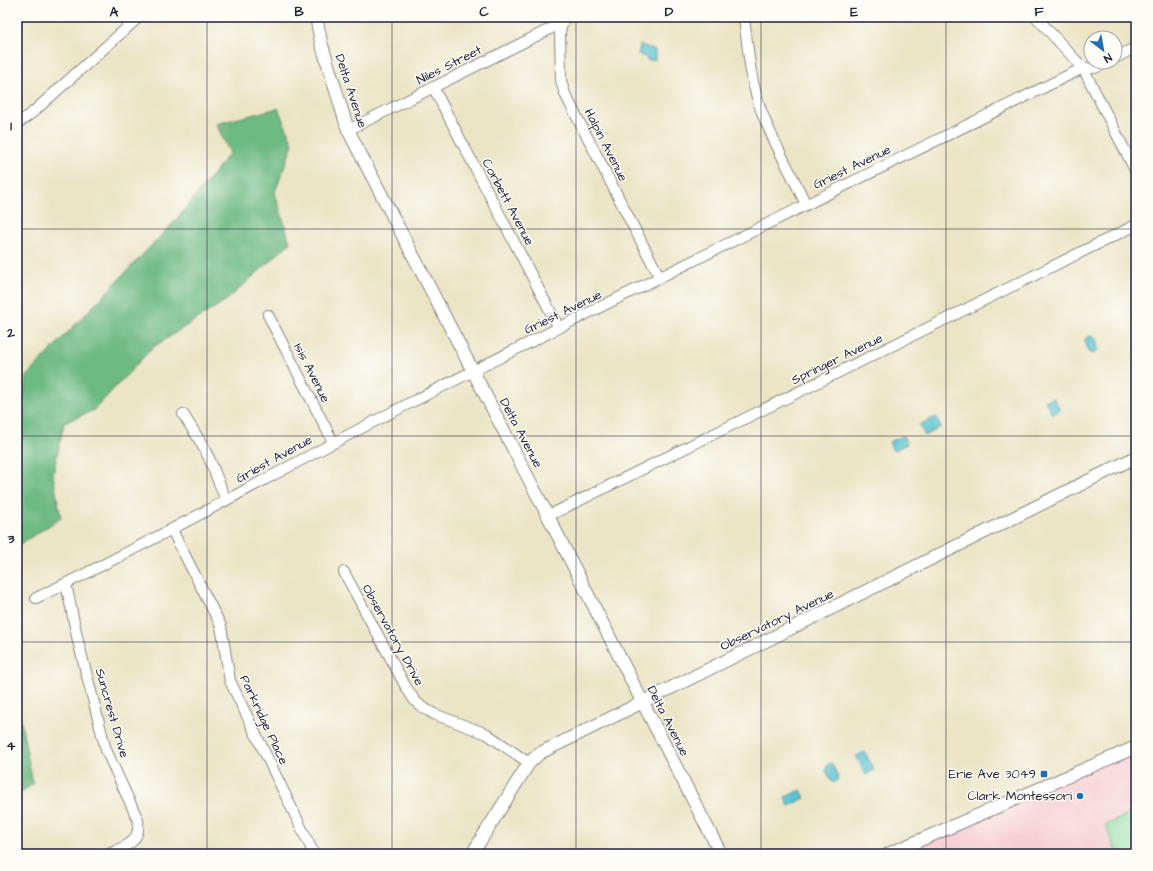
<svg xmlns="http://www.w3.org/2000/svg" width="1153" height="871" font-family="'Architects Daughter',sans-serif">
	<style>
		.built { fill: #f7cfd3 }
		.green { fill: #89da9b; stroke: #567e6b }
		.forest { fill: #6eba83; stroke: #486e5f }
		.water { fill: #57c3d0; stroke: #3c7286 }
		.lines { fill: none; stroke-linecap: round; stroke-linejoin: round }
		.minor-casing { stroke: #868480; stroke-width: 12 }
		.tertiary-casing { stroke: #868480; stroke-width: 14 }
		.minor { stroke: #fff; stroke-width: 10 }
		.tertiary { stroke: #fff; stroke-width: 12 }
		.grid { fill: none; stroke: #22223b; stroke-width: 1; stroke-opacity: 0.55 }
		.poi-dot { fill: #1f6fb2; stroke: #fdfcf7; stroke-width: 1.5 }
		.labels { text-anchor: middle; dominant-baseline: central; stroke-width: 3; stroke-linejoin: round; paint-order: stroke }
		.street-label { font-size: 13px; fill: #22223b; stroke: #fdfcf7 }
		.poi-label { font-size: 13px; fill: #22223b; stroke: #fdfcf7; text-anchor: end }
		.neatline { fill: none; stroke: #22223b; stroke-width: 1.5 }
		.grid-label { font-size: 13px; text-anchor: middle; font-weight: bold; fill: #22223b }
	</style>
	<rect width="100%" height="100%" fill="#fdfcf7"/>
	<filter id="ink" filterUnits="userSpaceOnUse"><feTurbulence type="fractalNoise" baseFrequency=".025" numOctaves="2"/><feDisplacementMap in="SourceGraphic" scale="8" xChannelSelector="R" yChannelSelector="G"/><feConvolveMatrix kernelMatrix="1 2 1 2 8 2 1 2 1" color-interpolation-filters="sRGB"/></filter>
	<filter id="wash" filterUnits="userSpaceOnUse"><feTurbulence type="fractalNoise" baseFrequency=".012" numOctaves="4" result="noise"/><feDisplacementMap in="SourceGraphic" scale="16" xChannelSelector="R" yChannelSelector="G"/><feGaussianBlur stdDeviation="0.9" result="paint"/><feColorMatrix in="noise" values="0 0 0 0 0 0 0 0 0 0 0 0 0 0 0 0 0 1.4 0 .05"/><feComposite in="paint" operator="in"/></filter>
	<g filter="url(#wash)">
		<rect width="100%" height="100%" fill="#ebe5c6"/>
		<path class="built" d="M1136,747V854H895Z"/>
		<path class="green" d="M1136,811V854H1117L1105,825Z"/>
		<g class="forest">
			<path d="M278,108L293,144L275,192L290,243L228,299L152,348L94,410L64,423L53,475L61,518L17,546V452L26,376L176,220L230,153L216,124Z"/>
			<path d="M17,701L33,784L17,795Z"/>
		</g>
		<g class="water">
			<path d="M640,45L655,50V60H647V58L638,54Z"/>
			<path d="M1093,336L1097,341L1098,350L1094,354L1088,352L1085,340L1087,337Z"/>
			<path d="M1053,397L1060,410L1052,414L1045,401Z"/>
			<path d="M936,417L941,427L925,436L919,425Z"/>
			<path d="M903,436L907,444L893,451L889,442Z"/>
			<path d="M865,752L874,770L866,775L856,756Z"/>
			<path d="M831,763L838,776L837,781L833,783L826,771L827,765Z"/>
			<path d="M801,790L805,798L789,806L785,797Z"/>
		</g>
	</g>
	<g filter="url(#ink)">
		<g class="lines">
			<g class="minor-casing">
				<g id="minor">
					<path d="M564,17L560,32L561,81L565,94L660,278"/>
					<path d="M744,17C748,49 750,80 761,110C773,143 792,173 806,205"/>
					<path d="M1036,17L1083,68L1136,172"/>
					<path d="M1115,58L1136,47"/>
					<path d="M433,87L559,328"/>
					<path d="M17,124L32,113L139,17"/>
					<path d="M348,130L562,23"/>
					<path d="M268,315L333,442"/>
					<path d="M183,414L200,441L209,458L226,500"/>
					<path d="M548,516L1136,225"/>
					<path d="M172,530L221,626L230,681L314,854"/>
					<path d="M344,572L407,689L415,701L422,707L434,714L487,734L529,763"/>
					<path d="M66,584L78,641L106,750L138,820C141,842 126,846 109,854"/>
					<path d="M36,598C164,537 286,466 412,402C635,288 859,179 1083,68H1095L1106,62"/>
				</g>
			</g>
			<g class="tertiary-casing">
				<g id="tertiary">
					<path d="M316,17L321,42L348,130L548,516L643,703L721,854"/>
					<path d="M472,854L529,763L540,753L1136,457"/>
					<path d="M888,854L1136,747"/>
				</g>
			</g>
			<use href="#minor" class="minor"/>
			<use href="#tertiary" class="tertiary"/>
		</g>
	</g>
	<path class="grid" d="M207,17V854M392,17V854M576,17V854M761,17V854M946,17V854M17,229H1136M17,436H1136M17,642H1136"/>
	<g class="poi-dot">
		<rect x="1040" y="770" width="8" height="8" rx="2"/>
		<circle cx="1080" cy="796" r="4"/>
	</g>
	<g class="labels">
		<g class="street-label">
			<text transform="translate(449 65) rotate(-27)">Niles Street</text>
			<text transform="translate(351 91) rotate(72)">Delta Avenue</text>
			<text transform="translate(606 145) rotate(63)">Halpin Avenue</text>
			<text transform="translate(852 167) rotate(-26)">Griest Avenue</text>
			<text transform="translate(508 202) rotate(62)">Corbett Avenue</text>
			<text transform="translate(563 312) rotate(-26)">Griest Avenue</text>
			<text transform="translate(837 359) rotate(-26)">Springer Avenue</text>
			<text transform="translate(312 373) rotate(63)">Isis Avenue</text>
			<text transform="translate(521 433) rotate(62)">Delta Avenue</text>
			<text transform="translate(274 459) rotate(-29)">Griest Avenue</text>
			<text transform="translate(777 620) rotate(-26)">Observatory Avenue</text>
			<text transform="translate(393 635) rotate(61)">Observatory Drive</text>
			<text transform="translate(112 713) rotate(74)">Suncrest Drive</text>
			<text transform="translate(264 720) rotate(65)">Parkridge Place</text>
			<text transform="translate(668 721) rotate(63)">Delta Avenue</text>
		</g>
		<g class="poi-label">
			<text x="1036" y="774">Erie Ave 3049</text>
			<text x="1072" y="796">Clark Montessori</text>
		</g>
	</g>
	<rect width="1153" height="871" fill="none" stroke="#fdfcf7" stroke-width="44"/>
	<g transform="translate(1103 50) rotate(149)"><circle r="19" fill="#fdfcf7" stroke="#a5a5ac"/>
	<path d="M0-3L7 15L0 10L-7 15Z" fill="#1f6fb2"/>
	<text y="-6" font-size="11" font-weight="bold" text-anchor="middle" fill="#22223b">N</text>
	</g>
	<rect x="22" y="22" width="1109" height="827" class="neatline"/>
	<g class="grid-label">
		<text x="114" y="16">A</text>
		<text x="299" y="16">B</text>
		<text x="484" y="16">C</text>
		<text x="669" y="16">D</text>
		<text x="854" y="16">E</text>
		<text x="1039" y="16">F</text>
		<text x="11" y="130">1</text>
		<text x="11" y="337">2</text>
		<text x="11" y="543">3</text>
		<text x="11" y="750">4</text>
	</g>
</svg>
